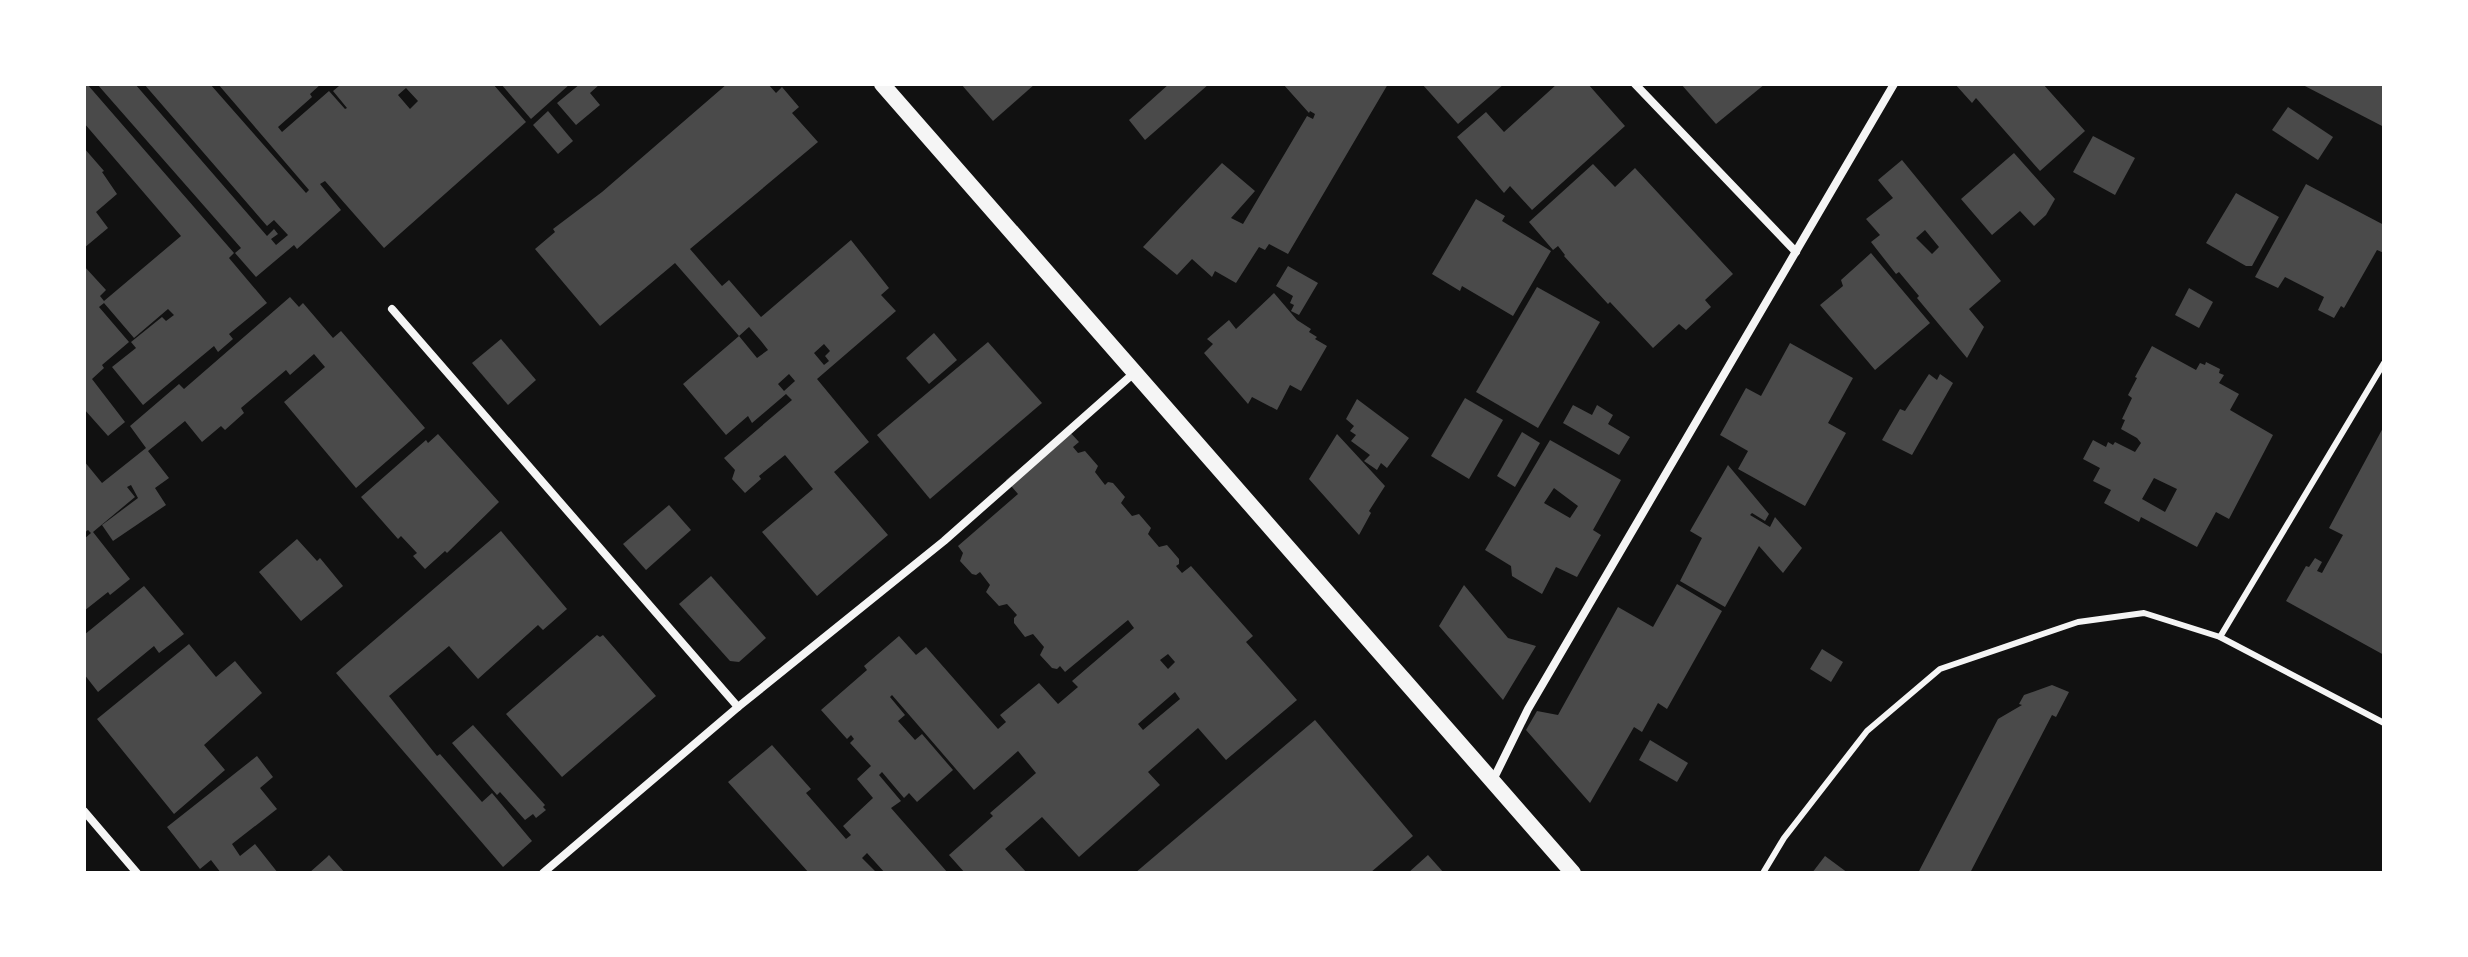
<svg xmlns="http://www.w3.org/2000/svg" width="2468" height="957" font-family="Lora,serif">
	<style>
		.building { fill: #4a4a4a; fill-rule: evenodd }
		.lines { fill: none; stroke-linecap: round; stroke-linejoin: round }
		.service { stroke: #f5f5f5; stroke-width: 6 }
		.minor { stroke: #f5f5f5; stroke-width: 8 }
		.secondary { stroke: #f5f5f5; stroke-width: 16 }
	</style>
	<rect width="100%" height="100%" fill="#111"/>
	<g class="building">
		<path d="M84,84H87L234,253L229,258L267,303L229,334L233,339L218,352L214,346L143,405L112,367L136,348L131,342L162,317L166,321L174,315L168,309L134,338L104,303L99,307L129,342L102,365L104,368L92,379L125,422L108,436L84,409V266L106,290L100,296L104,301L181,236L84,123Z"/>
		<path d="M97,84H135L267,236L274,229L278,234L271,239L276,245L288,235L274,220L267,226L144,84H210L306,193L309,190L218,84H321L310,94L312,97L278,127L282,132L329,91L345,109L347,108L333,91L339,86L337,84H493L526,122L384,248L325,181L320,184L341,210L297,249L294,245L256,277L235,253L241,248ZM406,88L418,101L410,109L398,95Z"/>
		<path d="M501,84H570L531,119Z"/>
		<path d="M580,84H600L590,93L600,105L576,125L557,103Z"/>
		<path d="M727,84H768L776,93L782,87L799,107L792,113L818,142L690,249L722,286L729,280L761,317L851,240L889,288L881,295L896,311L817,379L869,442L834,472L888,535L817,596L762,532L813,489L785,455L759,476L761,479L745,493L732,479L735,470L724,458L792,400L786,394L752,423L748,416L726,435L683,384L739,336L757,358L768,350L761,341L749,327L739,336L675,263L600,326L535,249L555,232L553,229L602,192ZM824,344L830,351L825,356L829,361L824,365L814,353ZM789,374L795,381L784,391L778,384Z"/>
		<path d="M961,84H1035L993,121Z"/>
		<path d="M1169,84H1209L1145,140L1129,120Z"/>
		<path d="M1283,84H1388L1288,254L1269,244L1265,250L1259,247L1236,283L1215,271L1212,277L1192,259L1177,275L1143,247L1222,163L1255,191L1231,218L1243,224L1307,116L1313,119L1315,114L1310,111L1309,113Z"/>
		<path d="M1422,84H1504L1458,124Z"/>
		<path d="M1557,84H1588L1625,126L1532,210L1510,186L1504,193L1457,137L1486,112L1504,132Z"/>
		<path d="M1681,84H1765L1716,124Z"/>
		<path d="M1955,84H2043L2085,131L2040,171L1976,98L1972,103Z"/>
		<path d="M2301,84H2384V127Z"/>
		<path d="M2288,107L2333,137L2318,160L2272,130Z"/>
		<path d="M548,111L573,141L558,154L533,125Z"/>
		<path d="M2093,136L2135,158L2115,195L2073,172Z"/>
		<path d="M84,148L104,171L102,172L117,194L96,212L108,228L84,248Z"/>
		<path d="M2014,153L2055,199L2046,215L2034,226L2020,211L1992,235L1961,199Z"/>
		<path d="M1902,160L2001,281L1969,309L1984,327L1967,358L1917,298L1919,296L1899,272L1896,274L1871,242L1880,235L1866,219L1893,198L1878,180ZM1925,230L1939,247L1932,254L1916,238Z"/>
		<path d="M1593,164L1615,187L1635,168L1733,274L1705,300L1711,307L1686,330L1679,324L1653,348L1610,302L1608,304L1564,256L1565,255L1558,246L1553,250L1529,222Z"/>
		<path d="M2306,184L2384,225V253L2377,250L2344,308L2341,306L2334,318L2318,310L2324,297L2285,277L2278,288L2255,277Z"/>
		<path d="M2236,193L2279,217L2252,266H2246L2206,243Z"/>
		<path d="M1476,199L1505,216L1502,221L1551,251L1513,316L1462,286L1460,291L1432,274Z"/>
		<path d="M1871,253L1930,323L1875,370L1820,305L1843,286L1841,280Z"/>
		<path d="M1288,266L1318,283L1299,315L1291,311L1294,305L1290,303L1293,296L1276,286Z"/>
		<path d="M1537,287L1600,322L1538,428L1476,392Z"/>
		<path d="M2189,288L2213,302L2199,328L2175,315Z"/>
		<path d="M1274,293L1297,320L1311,329L1309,332L1317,337L1315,339L1327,346L1301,391L1290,385L1277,410L1252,397L1248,404L1204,353L1213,344L1207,339L1229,320L1236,329Z"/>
		<path d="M290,297L299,307L303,303L333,338L341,331L425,428L356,488L284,402L325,367L314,354L290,375L286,370L241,408L244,413L225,430L221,426L202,442L185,421L148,451L169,478L155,488L166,505L113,541L102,525L138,498L131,485L127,487L135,497L93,532L130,579L110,595L108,592L84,611V539L91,533L88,530L84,533V461L102,483L146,448L130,426L179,384L184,389Z"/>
		<path d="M934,333L957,360L929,384L906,358Z"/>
		<path d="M501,339L536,380L508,405L472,363Z"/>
		<path d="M988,342L1042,403L930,499L877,435Z"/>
		<path d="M1790,343L1853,378L1828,423L1846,433L1805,506L1738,469L1748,451L1720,435L1746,388L1761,396Z"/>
		<path d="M2152,346L2196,370L2200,363L2205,365L2206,362L2220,369L2219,373L2224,375L2219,383L2239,394L2230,410L2273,435L2229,519L2216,512L2197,547L2141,517L2139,522L2104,503L2111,490L2093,481L2100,468L2083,459L2093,440L2106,447L2108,442L2113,445L2115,442L2135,452L2141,443L2137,438L2121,429L2125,420L2122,419L2132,398L2128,395L2137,378L2135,377ZM2154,478L2177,489L2165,512L2142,499Z"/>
		<path d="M1929,374L1937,380L1940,374L1953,383L1912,455L1882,440L1900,409L1905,411Z"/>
		<path d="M1465,398L1503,420L1469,479L1431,456Z"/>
		<path d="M1357,399L1409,438L1387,468L1381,463L1377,470L1364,461L1370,455L1351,441L1356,435L1350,431L1354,426L1346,419Z"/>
		<path d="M1573,405L1592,415L1597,405L1613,415L1608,424L1630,437L1619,455L1563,423Z"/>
		<path d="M2384,426V655L2286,601L2306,566L2309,567L2315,558L2322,562L2317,571L2322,573L2343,535L2329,528Z"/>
		<path d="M1067,429L1079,442L1073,447L1078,453L1085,451L1098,466L1095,472L1105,485L1108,482L1113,483L1125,497L1121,503L1132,516L1139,514L1151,528L1148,534L1159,547L1167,545L1179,559V564L1176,566L1182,573L1191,566L1253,636L1246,642L1297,700L1226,760L1198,728L1148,772L1160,785L1079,857L1042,817L1005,849L1027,873H965L949,855L993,816L990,813L1036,773L1018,751L974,790L892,695L890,697L905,715L898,721L915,740L922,734L953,770L917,802L909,793L904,798L882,772L879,775L901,801L891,808L948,873H885L867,853L862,858L877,873H809L728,782L772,745L811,789L806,793L846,839L851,835L843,826L873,798L857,779L871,766L850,743L854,739L851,735L847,739L821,710L867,670L864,666L899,636L916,655L926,647L998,729L1006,722L1000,715L1039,683L1058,704L1078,687L1072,681L1134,628L1128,620L1065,672L1060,666L1057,669L1052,668L1040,655L1044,647L1033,634L1025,637L1014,623V618L1017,615L1007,604L999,606L986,592L990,585L980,572L976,575L972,574L960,561L963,553L958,546L1018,494L1006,480ZM1168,654L1175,662L1168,669L1160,660ZM1175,692L1180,699L1143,730L1138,724Z"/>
		<path d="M1522,432L1540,443L1515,487L1497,476Z"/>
		<path d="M438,434L499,502L447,553L445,551L425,569L413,556L417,553L401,536L398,539L361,497L426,440L428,443Z"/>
		<path d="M1337,434L1385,486L1369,511L1371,513L1359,535L1309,479Z"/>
		<path d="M1550,440L1621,480L1593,530L1601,535L1577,577L1556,567L1542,594L1512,576L1511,566L1485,550ZM1554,488L1578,506L1570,518L1544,503Z"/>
		<path d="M1728,465L1769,514L1765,521L1752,513L1750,515L1770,527L1775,517L1802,548L1783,573L1759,546L1725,607L1680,581L1702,538L1690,531Z"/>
		<path d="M669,505L691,530L646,570L623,544Z"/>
		<path d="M501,531L567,609L543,630L538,625L478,679L449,646L389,696L437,756L440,754L482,802L492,793L532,841L503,867L336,673Z"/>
		<path d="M297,539L317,561L320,558L343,586L301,621L259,572Z"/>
		<path d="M711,576L766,638L739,662L730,661L679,604Z"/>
		<path d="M1677,584L1722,611L1667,709L1658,703L1642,732L1634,727L1590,803L1526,730L1537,711L1558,715L1618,607L1653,627Z"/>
		<path d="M1464,585L1508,638L1536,646L1503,700L1439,626Z"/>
		<path d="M144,586L184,634L159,653L154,646L98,692L84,674V635Z"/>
		<path d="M597,635L600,637L603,635L656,696L562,777L506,714Z"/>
		<path d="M189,644L216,677L235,661L262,693L204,745L225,770L174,814L97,719Z"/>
		<path d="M1822,649L1843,662L1831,682L1810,669Z"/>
		<path d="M2052,685L2069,692L2056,717L2052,715L1970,873H1918L1998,719L2022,705L2019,704L2024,695Z"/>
		<path d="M1315,720L1413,836L1370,873H1135Z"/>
		<path d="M473,725L545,805L543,807L546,810L536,818L533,814L525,820L500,792L497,795L452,743Z"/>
		<path d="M1650,740L1688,763L1677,782L1639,760Z"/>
		<path d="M257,756L273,777L260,788L277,809L232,844L240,856L255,844L278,873H221L211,860L200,869L167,827Z"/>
		<path d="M329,855L345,873H309L326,858Z"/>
		<path d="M1428,855L1444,873H1408Z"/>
		<path d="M1825,856L1848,873H1812Z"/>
	</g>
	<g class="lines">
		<g class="service">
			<path d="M2220,637L2384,363"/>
			<path d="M1763,873L1784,838L1867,731L1940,669L2078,622L2144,613L2220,637L2384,723"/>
		</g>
		<g class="minor">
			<path d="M1635,84L1796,252"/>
			<path d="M392,309L738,707"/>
			<path d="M1493,780L1528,709L1894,84"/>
			<path d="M84,811L137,873"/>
			<path d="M543,873L738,707L944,541L1134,373"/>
		</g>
		<path class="secondary" d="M882,84L1573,873"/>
	</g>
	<rect width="2468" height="957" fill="none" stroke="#ffffff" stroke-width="172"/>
</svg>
